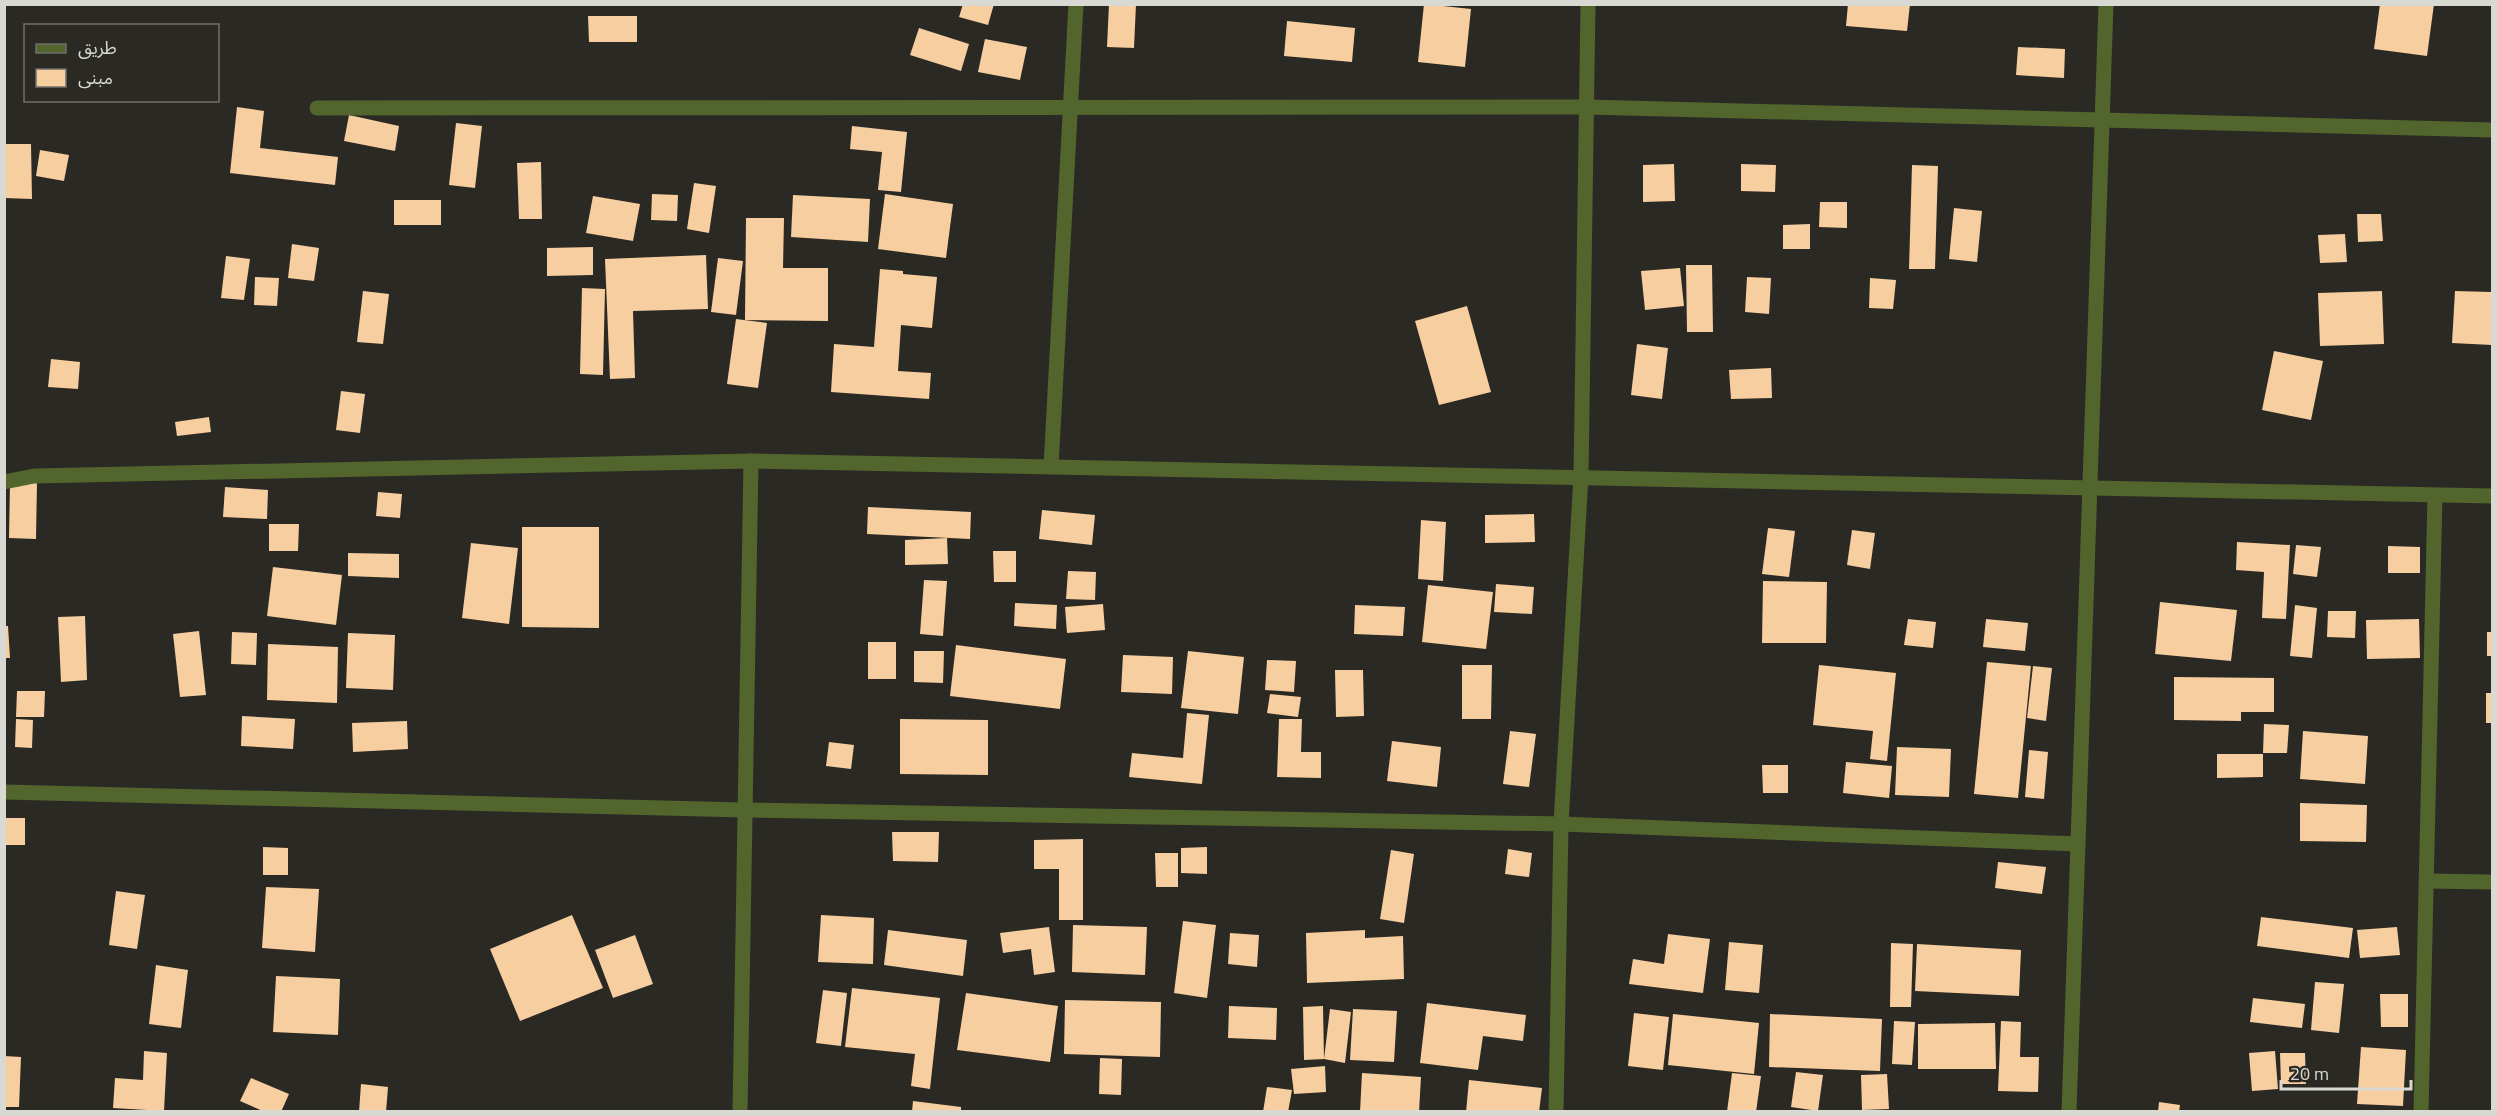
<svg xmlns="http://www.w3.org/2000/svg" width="2497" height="1116" font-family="'Titillium Web','Noto Sans Arabic',sans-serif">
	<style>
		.building { fill: #f7cea0 }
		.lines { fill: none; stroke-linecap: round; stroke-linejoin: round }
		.street { stroke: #51652d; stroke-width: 15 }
	</style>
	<rect width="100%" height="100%" fill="#2b2923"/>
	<g class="building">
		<path d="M963,4H994L988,25L959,17Z"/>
		<path d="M1109,4H1136L1134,48L1107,47Z"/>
		<path d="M1424,4L1471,9L1465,67L1418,62Z"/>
		<path d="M1848,4H1910L1907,31L1846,26Z"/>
		<path d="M2380,4H2434L2427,56L2374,49Z"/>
		<path d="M588,16H637V42H589Z"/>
		<path d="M1287,21L1355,28L1352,62L1284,56Z"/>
		<path d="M919,28L969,44L961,71L910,55Z"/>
		<path d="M985,39L1027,47L1020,80L978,72Z"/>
		<path d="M2018,47L2065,49L2064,78L2016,75Z"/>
		<path d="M237,107L264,111L260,148L338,157L335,185L230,173Z"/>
		<path d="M349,115L399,126L395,151L344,141Z"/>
		<path d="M456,123L482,126L475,188L449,185Z"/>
		<path d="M852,126L907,132L901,192L878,190L882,152L850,149Z"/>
		<path d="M4,144H31L32,199L4,198Z"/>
		<path d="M40,150L69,155L64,181L36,176Z"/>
		<path d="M541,162L542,219H519L517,163Z"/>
		<path d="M1674,164L1675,201L1643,202V165Z"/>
		<path d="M1741,164L1776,165L1775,192L1741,191Z"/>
		<path d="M1912,165L1938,166L1935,269H1909Z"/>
		<path d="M694,183L716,186L709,233L687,229Z"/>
		<path d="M652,194L678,195L677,221L651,220Z"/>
		<path d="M885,194L953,204L946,258L878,249Z"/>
		<path d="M793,195L870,199L868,242L791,237Z"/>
		<path d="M593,196L640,204L633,241L586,233Z"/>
		<rect x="394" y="200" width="47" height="25"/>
		<path d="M1820,202H1847V228L1819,227Z"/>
		<path d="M1954,208L1982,211L1977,262L1949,259Z"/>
		<path d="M2357,214H2381L2383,241L2358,242Z"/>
		<path d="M746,218H784L783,268H828V321L745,320Z"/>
		<path d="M1810,224V249H1783V225Z"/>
		<path d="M2345,234L2347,262L2320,263L2318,235Z"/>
		<path d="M292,244L319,248L314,281L288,278Z"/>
		<path d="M593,247V275L547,276V248Z"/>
		<path d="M706,255L708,309L633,311L635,378L610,379L605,259Z"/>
		<path d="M226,256L250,259L244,300L221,298Z"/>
		<path d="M718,258L743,261L736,315L711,312Z"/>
		<path d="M1686,265H1712L1713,332H1687Z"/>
		<path d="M1680,268L1684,306L1645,310L1641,271Z"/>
		<path d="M880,269L903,271V274L937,277L932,328L901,325L898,371L931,373L929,399L831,392L834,344L874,347Z"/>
		<path d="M255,277L279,278L277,306L254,305Z"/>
		<path d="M1747,277L1771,278L1769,314L1745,312Z"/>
		<path d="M1870,278L1896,280L1893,309L1869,308Z"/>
		<path d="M582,288L605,289L603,375L580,374Z"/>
		<path d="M363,291L389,294L383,344L357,342Z"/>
		<path d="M2382,291L2384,344L2320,346L2318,293Z"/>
		<path d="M2455,291L2492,292V345L2452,343Z"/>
		<path d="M1467,306L1491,392L1439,405L1415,321Z"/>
		<path d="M736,319L767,323L758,388L727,384Z"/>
		<path d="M1637,344L1668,348L1662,399L1631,395Z"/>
		<path d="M2274,351L2323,361L2311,420L2262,410Z"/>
		<path d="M51,359L80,362L78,389L48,387Z"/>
		<path d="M1771,368L1772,398L1731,399L1729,370Z"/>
		<path d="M341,391L365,394L360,433L336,430Z"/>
		<path d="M209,417L211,432L177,436L175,422Z"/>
		<path d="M10,482H37L36,539L9,538Z"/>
		<path d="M225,487L268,490L267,519L223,517Z"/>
		<path d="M378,492L402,494L400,518L376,516Z"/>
		<path d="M868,507L971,512L970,539L867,534Z"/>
		<path d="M1042,510L1095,515L1092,545L1039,539Z"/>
		<path d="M1534,514L1535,542L1485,543V515Z"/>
		<path d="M1421,520L1446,522L1443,581L1418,579Z"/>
		<path d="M269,524H299L298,551H269Z"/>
		<path d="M522,527H599V628L522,627Z"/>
		<path d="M1768,528L1795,531L1789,577L1762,574Z"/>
		<path d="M1852,530L1875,533L1870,569L1847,565Z"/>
		<path d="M947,538L948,564L905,565V540Z"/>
		<path d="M2237,542L2290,545L2286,619L2262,618L2264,572L2236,570Z"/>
		<path d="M471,543L518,548L509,624L462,618Z"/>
		<path d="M2296,545L2321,547L2317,577L2293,574Z"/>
		<path d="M2388,546L2420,547V573H2388Z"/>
		<path d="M993,551H1016V582H994Z"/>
		<path d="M348,553L399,554V578L348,576Z"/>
		<path d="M273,567L342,575L336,625L267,616Z"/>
		<path d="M1068,571L1096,572L1095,600L1066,599Z"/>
		<path d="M924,580L947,581L943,636L920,634Z"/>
		<path d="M1763,581L1827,582L1826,643H1762Z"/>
		<path d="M1496,584L1534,587L1532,614L1494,612Z"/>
		<path d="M1428,585L1493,592L1486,649L1422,642Z"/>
		<path d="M2160,602L2237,610L2231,661L2155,654Z"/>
		<path d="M1015,603L1057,605L1056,629L1014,626Z"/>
		<path d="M1103,604L1105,630L1067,633L1065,607Z"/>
		<path d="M1355,605L1405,607L1403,636L1354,634Z"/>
		<path d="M2295,605L2317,608L2312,658L2290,656Z"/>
		<path d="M2328,611H2356L2355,638L2327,637Z"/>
		<path d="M85,616L87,680L61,682L58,617Z"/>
		<path d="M1908,619L1936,622L1933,648L1904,645Z"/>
		<path d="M1986,619L2028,623L2025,651L1983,647Z"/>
		<path d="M2419,619L2420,658L2367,659L2366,620Z"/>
		<path d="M4,626H8L10,658H4Z"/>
		<path d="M199,631L206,695L180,697L173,634Z"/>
		<path d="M232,632L257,633L256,665L231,664Z"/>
		<rect x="2487" y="632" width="5" height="24"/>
		<path d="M348,633L395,635L393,690L346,688Z"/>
		<rect x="868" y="642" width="28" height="37"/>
		<path d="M268,644L338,647L337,703L267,700Z"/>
		<path d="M956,645L1066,659L1060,709L950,696Z"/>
		<path d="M914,651H944L943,683L914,682Z"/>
		<path d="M1188,651L1244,657L1238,714L1181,708Z"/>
		<path d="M1123,655L1173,657L1172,694L1121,692Z"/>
		<path d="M1267,660L1296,661L1294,692L1265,690Z"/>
		<path d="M1987,662L2031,666L2018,798L1974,794Z"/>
		<path d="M1462,665H1492L1491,719H1462Z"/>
		<path d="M1819,665L1896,673L1887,761L1870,759L1873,731L1813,725Z"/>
		<path d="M2033,666L2052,668L2046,721L2027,718Z"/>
		<path d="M1335,670H1363L1364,716L1336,717Z"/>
		<path d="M2174,677L2274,678V712H2241V721L2174,720Z"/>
		<path d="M17,691H45L44,717H16Z"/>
		<rect x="2486" y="693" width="6" height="30"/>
		<path d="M1270,694L1301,697L1298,717L1267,713Z"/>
		<path d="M1187,713L1209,715L1202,784L1129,777L1132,753L1183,758Z"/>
		<path d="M242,716L295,719L293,749L241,746Z"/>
		<path d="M16,719L33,720L32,748L15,747Z"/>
		<path d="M900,719L988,720V775L900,774Z"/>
		<path d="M1279,719H1302L1301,752H1321V778L1277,777Z"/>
		<path d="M407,721L408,749L353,752L352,723Z"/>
		<path d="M2264,724L2289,725L2287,753H2263Z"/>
		<path d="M1510,731L1536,734L1529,787L1503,784Z"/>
		<path d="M2303,731L2368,736L2365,784L2300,779Z"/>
		<path d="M1392,741L1441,747L1437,787L1387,781Z"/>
		<path d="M829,742L854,745L851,769L826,766Z"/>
		<path d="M1897,747L1951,749L1949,797L1895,795Z"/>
		<path d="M2029,750L2048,752L2044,799L2025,797Z"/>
		<path d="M2217,754H2263V777L2217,778Z"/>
		<path d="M1846,762L1892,766L1889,798L1843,793Z"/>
		<path d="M1762,765H1788V793H1763Z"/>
		<path d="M2300,803L2367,805L2366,842L2300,841Z"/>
		<rect x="4" y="818" width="21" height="27"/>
		<path d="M892,832H939L938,862L893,861Z"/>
		<path d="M1083,839V920H1059V869H1034V840Z"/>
		<path d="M263,847L288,848V875H263Z"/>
		<path d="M1207,847V874L1181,873V848Z"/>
		<path d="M1508,849L1532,853L1529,877L1505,874Z"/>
		<path d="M1391,850L1414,854L1404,923L1380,919Z"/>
		<path d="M1155,853H1178V887H1156Z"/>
		<path d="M1998,862L2046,867L2042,894L1995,888Z"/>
		<path d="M266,887L319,889L315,952L262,948Z"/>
		<path d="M116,891L145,895L137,949L109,945Z"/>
		<path d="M572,915L603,988L520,1021L490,949Z"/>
		<path d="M821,915L874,918L873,964L818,962Z"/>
		<path d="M2261,917L2353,928L2349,958L2257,946Z"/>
		<path d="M1183,921L1216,925L1207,998L1174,993Z"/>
		<path d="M1073,925L1147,927L1145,975L1072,972Z"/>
		<path d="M1049,927L1055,972L1034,975L1031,949L1003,953L1000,933Z"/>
		<path d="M2397,927L2400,955L2360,958L2357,930Z"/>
		<path d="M888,930L967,940L963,976L884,965Z"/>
		<path d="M1365,930V938L1403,936L1404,979L1307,983L1306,933Z"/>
		<path d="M1230,933L1259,935L1257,967L1228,964Z"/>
		<path d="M1668,934L1710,939L1703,993L1629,984L1633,959L1664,964Z"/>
		<path d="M635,935L653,984L613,998L595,950Z"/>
		<path d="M1729,942L1763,945L1759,993L1725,990Z"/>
		<path d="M1891,943L1913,944L1911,1007H1890Z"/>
		<path d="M1917,944L2021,950L2019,996L1915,991Z"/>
		<path d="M156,965L188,970L181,1028L149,1024Z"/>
		<path d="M276,976L340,979L338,1035L273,1032Z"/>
		<path d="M2315,982L2344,984L2339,1033L2311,1030Z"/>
		<path d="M852,988L940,998L930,1089L911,1086L915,1054L845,1047Z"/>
		<path d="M823,990L847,993L841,1046L816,1043Z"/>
		<path d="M966,993L1058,1006L1050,1062L957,1050Z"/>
		<path d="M2380,994H2408V1027H2381Z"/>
		<path d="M2253,998L2305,1004L2302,1028L2250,1022Z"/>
		<path d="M1065,1000L1161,1002L1160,1057L1064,1054Z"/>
		<path d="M1427,1003L1526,1015L1523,1041L1483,1036L1478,1070L1420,1063Z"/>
		<path d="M1229,1006L1277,1008L1276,1040L1228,1038Z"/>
		<path d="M1323,1006L1324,1059L1330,1009L1351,1012L1345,1063L1324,1059L1304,1060L1303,1007Z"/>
		<path d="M1353,1009L1397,1011L1394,1062L1350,1060Z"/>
		<path d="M1634,1013L1669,1017L1663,1070L1628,1066Z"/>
		<path d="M1673,1014L1759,1023L1754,1074L1668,1065Z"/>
		<path d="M1770,1014L1882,1019L1880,1071L1769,1067Z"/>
		<path d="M1894,1021L1915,1022L1912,1065L1892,1064Z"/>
		<path d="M2001,1021L2021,1022L2020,1057H2039L2038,1092L1998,1091Z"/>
		<path d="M1995,1023L1996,1069H1918V1024Z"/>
		<path d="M2361,1047L2406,1050L2403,1106L2357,1104Z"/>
		<path d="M144,1051L167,1053L164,1111L113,1108L115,1078L143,1080Z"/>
		<path d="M2275,1051L2278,1089L2252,1091L2249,1053Z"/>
		<path d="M2280,1053H2305L2306,1084H2281Z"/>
		<path d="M4,1056L21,1057L19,1107H4Z"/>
		<path d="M1100,1058L1122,1059L1121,1095L1099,1094Z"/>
		<path d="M1325,1066L1326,1092L1294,1094L1291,1069Z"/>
		<path d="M1796,1072L1823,1075L1818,1111L1791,1107Z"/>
		<path d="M1362,1073L1421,1077L1419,1112H1360Z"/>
		<path d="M1732,1073L1761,1076L1756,1112H1727Z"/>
		<path d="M1887,1074L1889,1109L1862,1110L1861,1075Z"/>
		<path d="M251,1078L289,1094L281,1112H265L240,1101Z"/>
		<path d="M1469,1080L1542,1088L1539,1112H1466Z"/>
		<path d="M361,1084L388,1087L386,1112H359Z"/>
		<path d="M1267,1087L1292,1090L1288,1112H1263Z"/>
		<path d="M913,1101L961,1107V1112H912Z"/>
		<path d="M2159,1102L2180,1105L2179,1112H2158Z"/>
	</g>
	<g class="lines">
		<g class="street">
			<path d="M317,108L1587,107L2492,130"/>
			<path d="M1051,467L1076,4"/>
			<path d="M4,482L34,476L751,461L2492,496"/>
			<path d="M4,792L744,810L1561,824L2078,844"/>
			<path d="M2426,881L2492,882"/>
			<path d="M740,1112L751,461"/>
			<path d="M1556,1112L1561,824L1581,476L1588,4"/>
			<path d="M2069,1112L2106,4"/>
			<path d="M2421,1112L2435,496"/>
		</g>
	</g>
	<rect width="2497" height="1116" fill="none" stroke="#d9d9d4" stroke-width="12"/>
	<rect x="24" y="24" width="195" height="78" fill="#2b2923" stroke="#716f6a" stroke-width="1.5"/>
	<rect x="36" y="44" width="30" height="9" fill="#51652d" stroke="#716f6a" stroke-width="1.5"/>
	<text x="78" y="54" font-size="18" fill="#d9d9d4">طريق</text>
	<rect x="36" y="69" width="30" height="18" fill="#f7cea0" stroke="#716f6a" stroke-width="1.5"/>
	<text x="78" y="84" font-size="18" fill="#d9d9d4">مبنى</text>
	<path d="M2281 1080v9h130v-9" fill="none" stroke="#d9d9d4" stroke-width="3"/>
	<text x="2290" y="1080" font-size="18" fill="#d9d9d4" stroke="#2b2923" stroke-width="4.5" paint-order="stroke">20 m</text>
</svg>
